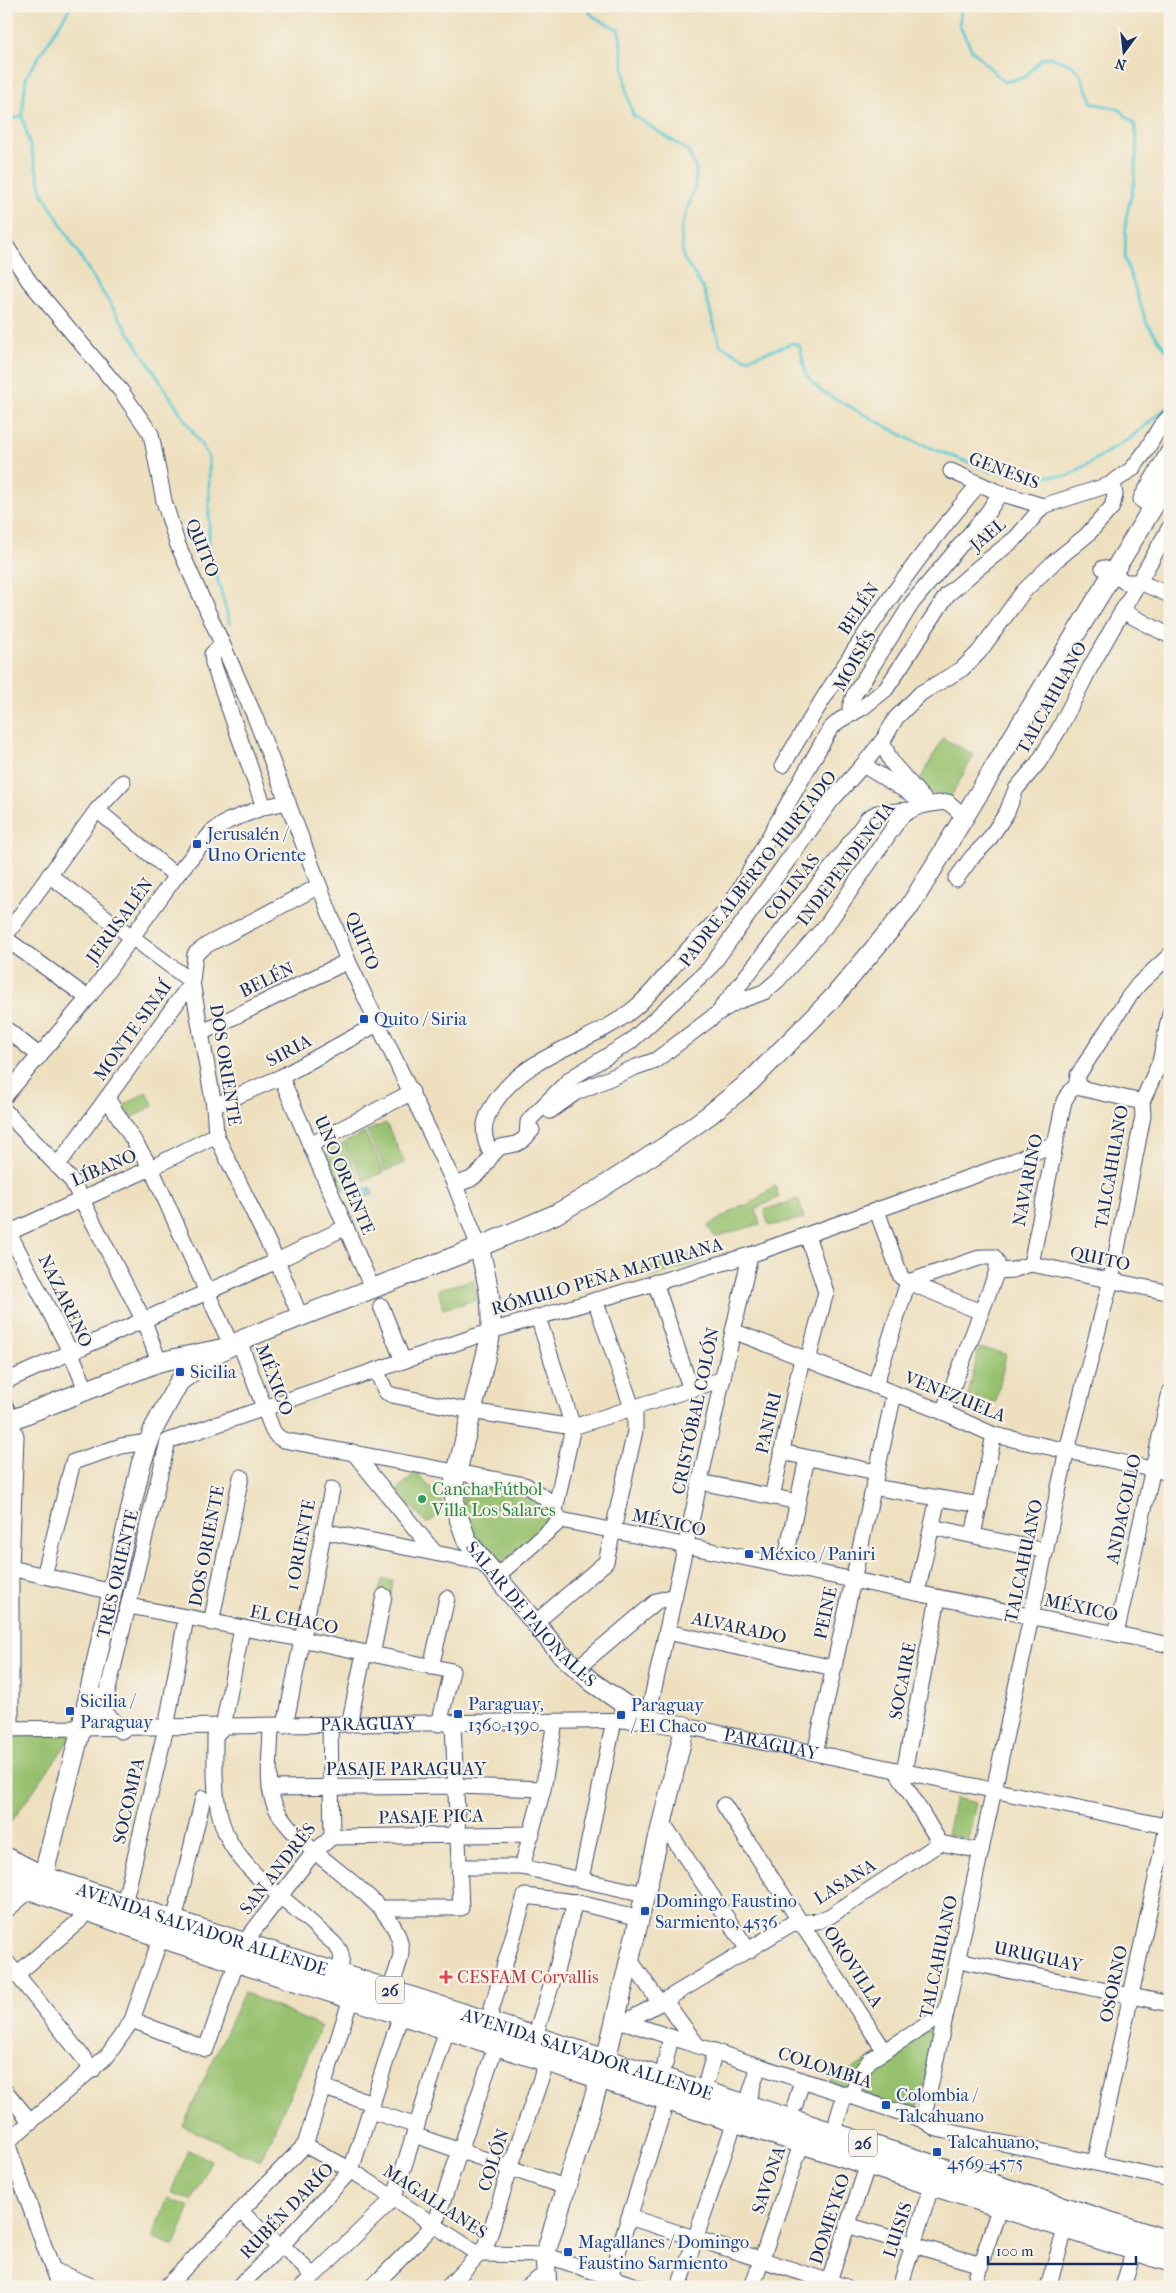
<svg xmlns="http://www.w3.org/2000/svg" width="1176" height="2293" font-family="'IM FELL French Canon',serif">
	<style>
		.green { fill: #97c16e; stroke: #597866 }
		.water { fill: #5dcad3; stroke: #3c7c98 }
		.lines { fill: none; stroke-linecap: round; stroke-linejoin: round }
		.stream { stroke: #5dcad3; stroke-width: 3 }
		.minor-casing { stroke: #3b4a6d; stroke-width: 17 }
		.major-casing { stroke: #3b4a6d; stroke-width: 21 }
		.highway-casing { stroke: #3b4a6d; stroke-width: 23 }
		.minor { stroke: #fff; stroke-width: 15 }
		.major { stroke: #fff; stroke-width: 19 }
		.highway { stroke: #fff; stroke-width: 21 }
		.transit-dot { fill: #1a4fb4; stroke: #f7f3e8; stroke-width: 2 }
		.leisure-dot { fill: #2e9e5b; stroke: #f7f3e8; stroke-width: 2 }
		.health-dot { fill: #e0444e; stroke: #f7f3e8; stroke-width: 2 }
		.labels { text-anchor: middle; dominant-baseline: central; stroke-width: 4.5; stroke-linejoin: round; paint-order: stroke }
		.shield { fill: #f7f3e8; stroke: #5d6a87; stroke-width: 1 }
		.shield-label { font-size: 16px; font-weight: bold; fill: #1b2f5e }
		.street-label { font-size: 18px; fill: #1b2f5e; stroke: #f7f3e8 }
		.transit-label { font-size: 18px; fill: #164399; stroke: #f7f3e8; text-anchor: start }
		.leisure-label { font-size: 18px; fill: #27864d; stroke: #f7f3e8; text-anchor: start }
		.health-label { font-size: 18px; fill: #be3a42; stroke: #f7f3e8; text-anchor: start }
	</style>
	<rect width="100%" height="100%" fill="#f7f3e8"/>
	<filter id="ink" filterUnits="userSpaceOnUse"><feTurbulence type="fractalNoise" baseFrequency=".02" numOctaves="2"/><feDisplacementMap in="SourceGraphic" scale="10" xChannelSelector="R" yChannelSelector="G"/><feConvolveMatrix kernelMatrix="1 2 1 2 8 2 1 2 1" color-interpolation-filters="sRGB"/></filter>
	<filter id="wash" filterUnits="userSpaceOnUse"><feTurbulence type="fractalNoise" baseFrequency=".0096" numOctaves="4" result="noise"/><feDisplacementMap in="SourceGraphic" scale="20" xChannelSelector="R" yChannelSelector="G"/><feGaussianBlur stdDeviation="1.12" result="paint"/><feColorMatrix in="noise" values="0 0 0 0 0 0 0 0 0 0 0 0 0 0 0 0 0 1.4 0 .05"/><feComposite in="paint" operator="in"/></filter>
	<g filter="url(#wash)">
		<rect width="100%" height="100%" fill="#eee0bf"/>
		<g class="green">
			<path d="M943,738L974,755L948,802L917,785Z"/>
			<path d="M146,1092L154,1105L132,1118L123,1106Z"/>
			<path d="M386,1123L405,1163L386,1171L367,1131Z"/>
			<path d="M365,1133L384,1172L364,1181L345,1142Z"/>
			<path d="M344,1143L361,1183L342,1191L325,1152Z"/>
			<path d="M775,1185L779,1197L755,1209L760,1224L715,1237L708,1226L742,1205L747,1206Z"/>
			<path d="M798,1199L804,1218L769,1226L764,1210Z"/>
			<path d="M704,1250L705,1256L701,1262L650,1277L647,1272L642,1274L640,1271Z"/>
			<path d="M473,1280L479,1299L443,1309L438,1289Z"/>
			<path d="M979,1348L1006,1354L996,1402L968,1396Z"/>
			<path d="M417,1472L447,1508L427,1524L397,1490Z"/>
			<path d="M468,1482L523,1492L535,1496L549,1514L548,1523L504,1561H494L482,1550L464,1515L461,1487Z"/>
			<path d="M382,1579L393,1581L391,1594L379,1592Z"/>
			<path d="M6,1734L73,1735L6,1829Z"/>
			<path d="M955,1798L976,1803L968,1839L947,1835Z"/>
			<path d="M244,1992L321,2027L260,2161L183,2126Z"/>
			<path d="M939,2020L917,2112L829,2082Z"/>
			<path d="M189,2150L211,2160L192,2201L171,2192Z"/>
			<path d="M168,2198L190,2207L174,2246L152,2237Z"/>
		</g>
		<path class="water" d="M370,1187L373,1194L358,1199L355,1192Z"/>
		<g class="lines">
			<g class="stream">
				<path d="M71,6L26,77L22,116L43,194L89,271L209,457V549L230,624"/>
				<path d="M584,6L594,17L619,30L627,94L633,115L688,151L696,169L695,186L681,229L683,257L704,290L720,345L746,359L794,343L800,346L806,375L821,391L911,440L990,471L1019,476H1068L1129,439L1170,405"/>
				<path d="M962,6L959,25L972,50L1004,82L1025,77L1041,59L1050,57L1071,65L1081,74L1093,103L1119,109L1135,125L1137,147L1134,184L1126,218L1125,259L1147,324L1170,355"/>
				<path d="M6,121L22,116"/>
			</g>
		</g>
	</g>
	<g filter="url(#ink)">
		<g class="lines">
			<g class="minor-casing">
				<g id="minor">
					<path d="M6,246L29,281L121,391L151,434L164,501L177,543L255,717L348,961L455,1185L479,1247"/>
					<path d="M951,471L1000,493L1043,506"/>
					<path d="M1103,568L1125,582H1139L1170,595"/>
					<path d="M1122,611L1170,636"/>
					<path d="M222,645L212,654L213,663L264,807"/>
					<path d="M852,714L850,707L854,695L912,603L988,512L1000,493"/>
					<path d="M884,739L882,742L892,763L928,804"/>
					<path d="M783,765C841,666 904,571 979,484"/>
					<path d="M863,765L916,797"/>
					<path d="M97,810L176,876"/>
					<path d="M49,875L192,982L214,1106L216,1135L277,1261L300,1316"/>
					<path d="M956,879L972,857L988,841L1007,812L1016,789L1038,763L1059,729L1090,668L1170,527"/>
					<path d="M6,935L97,810L123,782"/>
					<path d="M6,939L88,998"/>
					<path d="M722,1007L833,866L868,818L877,813L909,810"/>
					<path d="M6,1029L40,1056"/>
					<path d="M201,1033L348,961"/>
					<path d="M281,1077L372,1288"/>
					<path d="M1076,1087L1078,1075L1128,998L1139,984L1170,955"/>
					<path d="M1076,1087L1142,1102"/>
					<path d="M6,1095L88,998L176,876L212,832L228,821L264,807L288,802"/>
					<path d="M107,1098L151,1168L231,1345"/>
					<path d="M214,1106L281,1077L379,1023"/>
					<path d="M550,1111L575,1093L636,1067L656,1060L718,1013L736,1002L764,992L778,980L828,923L900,818C914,805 929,804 948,802L958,811"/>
					<path d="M6,1112L72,1181L144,1321L159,1362"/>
					<path d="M527,1136L528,1122L532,1117L570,1079L630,1042L709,969L831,801L863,765L884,739L896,718L921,693L962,669L979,652L1023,592L1055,561L1087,535L1112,507L1115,495L1113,482"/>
					<path d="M310,1145L412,1092"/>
					<path d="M492,1155C480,1135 483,1120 495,1102C529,1051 592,1045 636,1007C651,994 664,977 677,962C691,945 707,930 722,915L734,899L830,729L840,720L862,708L886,689L947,595L978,568L1016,538L1043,506L1109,485L1132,469L1145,452L1160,427L1170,416"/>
					<path d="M57,1166L192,982L195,954L207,945L319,886"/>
					<path d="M455,1185L471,1179L481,1171L492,1155L500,1147L516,1144L523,1140L532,1130"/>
					<path d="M6,1227L71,1353L87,1392"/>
					<path d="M6,1234L151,1168L216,1135"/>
					<path d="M807,1235L826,1292L808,1360"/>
					<path d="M1031,1264L1064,1101L1070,1091L1076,1087"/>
					<path d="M1031,1264L1162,1291"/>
					<path d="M997,1271L1013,1270L1031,1264"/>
					<path d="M655,1282L691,1390"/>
					<path d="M908,1282L982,1257H994L997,1262V1271L943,1412"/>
					<path d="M908,1282L981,1312"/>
					<path d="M381,1306L403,1361"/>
					<path d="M538,1317L573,1427L555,1510"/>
					<path d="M733,1331L943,1412L994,1435L1170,1473"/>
					<path d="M239,1341L273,1431L277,1436L283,1440L525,1485L545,1498L561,1520L1170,1645"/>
					<path d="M376,1370L386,1392L392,1395L471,1411L573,1427L723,1379"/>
					<path d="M6,1381L277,1261L346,1227"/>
					<path d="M875,1386L908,1282L901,1277L877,1211"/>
					<path d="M6,1407L16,1436L11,1568V1729"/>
					<path d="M353,1452L435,1553"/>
					<path d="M781,1452L876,1472"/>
					<path d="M700,1482L798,1502"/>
					<path d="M873,1487L980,1505"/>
					<path d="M772,1497L802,1358"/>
					<path d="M932,1527L1046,1551"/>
					<path d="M323,1531L485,1563"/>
					<path d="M973,1535L994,1435"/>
					<path d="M784,1566L807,1458"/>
					<path d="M11,1568L112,1592"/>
					<path d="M44,1576L73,1462L121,1446L148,1442"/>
					<path d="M497,1576L561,1520"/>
					<path d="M917,1593L938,1498"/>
					<path d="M129,1606L301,1639L452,1671L439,1724"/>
					<path d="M211,1623L241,1477"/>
					<path d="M534,1624L606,1562L635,1431V1416L595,1300"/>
					<path d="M242,1628L223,1727L215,1736C215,1774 212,1810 231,1844C252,1880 293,1903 321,1932C327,1937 336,1944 340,1951C343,1958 341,1966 338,1973"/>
					<path d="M667,1632L834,1668"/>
					<path d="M1116,1634L1170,1392"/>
					<path d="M372,1655L384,1596"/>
					<path d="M431,1667L447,1598"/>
					<path d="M576,1669L657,1601L675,1596"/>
					<path d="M102,1714L168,1441L491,1331L750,1255L1007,1164L1054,1144"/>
					<path d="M349,1725L364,1653"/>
					<path d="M271,1726C271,1749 265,1785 275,1806C298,1857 403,1899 401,1953C400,1965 393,1979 390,1990"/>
					<path d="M285,1726L332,1489"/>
					<path id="s1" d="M685,1726L1170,1827"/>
					<path id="s2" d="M6,1729L647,1720L750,1255"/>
					<path d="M815,1753L894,1394"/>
					<path d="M896,1770L940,1843"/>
					<path d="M904,1772L938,1598"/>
					<path d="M270,1788L456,1786L543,1789"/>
					<path d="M724,1805L884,2050"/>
					<path d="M662,1822L749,1951"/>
					<path d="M332,1837L532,1834"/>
					<path d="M459,1867H522L645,1894"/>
					<path d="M522,1867L543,1789L555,1722"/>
					<path d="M581,1879L614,1721"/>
					<path d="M124,1904L166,1728L186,1618"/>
					<path d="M381,1908H461L453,1724"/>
					<path d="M174,1921L203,1798"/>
					<path d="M244,1943L314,1852L332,1837L330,1725"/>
					<path d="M630,1960L660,2003"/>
					<path d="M958,1960L1170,2004"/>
					<path d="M6,1961L93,2070"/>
					<path d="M17,1974L79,1921L87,1910"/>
					<path d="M665,2001L697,2045"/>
					<path d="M616,2019L923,2120L937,2129L1170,2179"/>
					<path d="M132,2020L206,2049L237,1961"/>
					<path d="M488,2021L525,1896L575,1902L640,1918"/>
					<path d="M625,2022L660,2003L791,1924L818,1921L830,1916L940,1843L981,1851"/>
					<path d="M535,2036L556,1971L575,1902"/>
					<path d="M665,2064L671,2037"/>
					<path d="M707,2079L715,2051"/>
					<path d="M324,2088L373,2103"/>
					<path d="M6,2092L31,2122"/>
					<path d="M750,2094L759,2066"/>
					<path d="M852,2097L858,2076L870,2060L946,2013"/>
					<path d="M795,2105L802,2080"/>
					<path d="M371,2111L417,2126"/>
					<path d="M837,2120L845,2094"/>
					<path d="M923,2120L1067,1450L1111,1280L1143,1116L1142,1102L1160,1062L1170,1013"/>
					<path d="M414,2135L565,2187"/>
					<path d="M6,2143L108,2055L132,2020L161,1937"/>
					<path d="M7,2143L59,2287"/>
					<path d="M305,2145L351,2170L478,2254L545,2255L639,2287"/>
					<path d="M1095,2163L1170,1813"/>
					<path d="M240,2211L276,2244L282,2245L313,2276"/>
					<path d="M629,2217L846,2287"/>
					<path d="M847,2225L981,2265"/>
					<path d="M53,2270L94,2287"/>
					<path d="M610,2277L667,2099"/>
					<path d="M166,2287L305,2145L351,1998"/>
					<path d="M238,2287L282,2245L351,2170L401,2014"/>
					<path d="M302,2287L394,2198L447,2029"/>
					<path d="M372,2287L435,2224L496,2045"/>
					<path d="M448,2287L486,2247L510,2168L547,2061"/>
					<path d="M527,2287L546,2273"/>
					<path d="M679,2287L735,2121"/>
					<path d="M752,2287L802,2142"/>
					<path d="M827,2287L868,2164"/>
					<path d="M900,2287L932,2184"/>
					<path d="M973,2287L1000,2206"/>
					<path d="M1048,2287L1066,2227"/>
					<path d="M1123,2287L1134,2249"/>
				</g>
			</g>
			<g class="major-casing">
				<g id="major">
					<path d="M1143,499L1170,453"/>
					<path id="s3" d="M479,1247C487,1279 495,1309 489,1343L454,1483L455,1507L467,1541L560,1653L592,1682L647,1720L685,1726L606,2059L545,2255L547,2287"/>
					<path d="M6,1422L159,1362L220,1349"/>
					<path d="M90,1690C95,1709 107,1718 121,1729"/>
					<path d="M6,1908L43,1877L81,1729L141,1464L154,1428L179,1382L215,1354L246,1338L479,1247L556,1214L598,1190L666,1146L709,1115L751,1081L832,999L910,906L1170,479"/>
				</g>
			</g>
			<g class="highway-casing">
				<g id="highway">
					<path id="s4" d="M6,1858L43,1877L174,1921L1170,2242"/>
					<path d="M6,1878L30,1889L161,1937L1170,2261"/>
				</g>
			</g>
			<use href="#minor" class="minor"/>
			<use href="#major" class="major"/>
			<use href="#highway" class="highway"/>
		</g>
	</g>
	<g class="transit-dot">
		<rect x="192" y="839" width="10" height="10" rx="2.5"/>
		<rect x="359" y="1014" width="10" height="10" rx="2.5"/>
		<rect x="175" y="1367" width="10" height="10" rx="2.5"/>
		<rect x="744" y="1549" width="10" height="10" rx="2.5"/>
		<rect x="65" y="1706" width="10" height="10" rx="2.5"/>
		<rect x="453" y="1709" width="10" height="10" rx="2.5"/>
		<rect x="616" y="1710" width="10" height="10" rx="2.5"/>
		<rect x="640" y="1906" width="10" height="10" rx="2.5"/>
		<rect x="881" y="2100" width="10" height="10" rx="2.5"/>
		<rect x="932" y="2147" width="10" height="10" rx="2.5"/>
		<rect x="563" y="2247" width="10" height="10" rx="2.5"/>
	</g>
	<circle class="leisure-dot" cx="422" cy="1499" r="5"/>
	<path class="health-dot" d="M443.5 1969.5h5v5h5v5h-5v5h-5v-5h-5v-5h5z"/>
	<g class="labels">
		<g class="shield">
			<rect x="376" y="1976.5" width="28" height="27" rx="4"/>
			<rect x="849" y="2129.5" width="28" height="27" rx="4"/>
		</g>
		<g class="shield-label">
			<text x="390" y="1990">26</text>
			<text x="863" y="2143">26</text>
		</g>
		<g class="street-label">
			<text transform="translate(1004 471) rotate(21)">GENESIS</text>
			<text transform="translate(988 535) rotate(-40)">JAEL</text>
			<text transform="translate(202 548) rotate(68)">QUITO</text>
			<text transform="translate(859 609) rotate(-56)">BELÉN</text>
			<text transform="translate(855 661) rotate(-60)">MOISÉS</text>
			<text transform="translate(1052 698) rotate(-61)">TALCAHUANO</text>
			<text transform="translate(846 864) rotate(-53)">INDEPENDENCIA</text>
			<text transform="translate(758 869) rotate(-52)">PADRE ALBERTO HURTADO</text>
			<text transform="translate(792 887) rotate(-52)">COLINAS</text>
			<text transform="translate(120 921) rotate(-54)">JERUSALÉN</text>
			<text transform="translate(362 941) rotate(67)">QUITO</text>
			<text transform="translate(267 980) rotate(-26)">BELÉN</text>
			<text transform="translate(133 1031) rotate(-54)">MONTE SINAÍ</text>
			<text transform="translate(289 1051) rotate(-28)">SIRIA</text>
			<text transform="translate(225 1065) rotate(81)">DOS ORIENTE</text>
			<text transform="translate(1112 1167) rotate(-80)">TALCAHUANO</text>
			<text transform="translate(104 1168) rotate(-23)">LÍBANO</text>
			<text transform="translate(344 1175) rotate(67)">UNO ORIENTE</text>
			<text transform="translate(1028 1180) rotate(-79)">NAVARINO</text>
			<text transform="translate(1100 1259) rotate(12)">QUITO</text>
			<text transform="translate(607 1277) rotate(-16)">RÓMULO PEÑA MATURANA</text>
			<text transform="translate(65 1301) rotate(64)">NAZARENO</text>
			<text transform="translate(274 1380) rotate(69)">MÉXICO</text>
			<text transform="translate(955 1397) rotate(22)">VENEZUELA</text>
			<text transform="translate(696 1411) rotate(-78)">CRISTÓBAL COLÓN</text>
			<text transform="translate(769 1423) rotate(-77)">PANIRI</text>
			<text transform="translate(1124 1509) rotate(-78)">ANDACOLLO</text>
			<text transform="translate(669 1523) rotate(12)">MÉXICO</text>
			<text transform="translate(301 1545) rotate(-79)">1 ORIENTE</text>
			<text transform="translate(207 1546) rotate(-79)">DOS ORIENTE</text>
			<text transform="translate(1024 1561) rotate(-78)">TALCAHUANO</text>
			<text transform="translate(118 1574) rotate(-77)">TRES ORIENTE</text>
			<text transform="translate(1081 1608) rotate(12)">MÉXICO</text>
			<text stroke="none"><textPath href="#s3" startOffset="399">SALAR DE PAJONALES</textPath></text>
			<text transform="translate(826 1613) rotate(-78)">PEINE</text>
			<text transform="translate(294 1620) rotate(11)">EL CHACO</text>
			<text transform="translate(739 1628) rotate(12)">ALVARADO</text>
			<text transform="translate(903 1681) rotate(-79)">SOCAIRE</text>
			<text stroke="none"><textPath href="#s2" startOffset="362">PARAGUAY</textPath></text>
			<text stroke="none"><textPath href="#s1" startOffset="88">PARAGUAY</textPath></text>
			<text x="406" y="1769">PASAJE PARAGUAY</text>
			<text transform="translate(129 1801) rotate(-77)">SOCOMPA</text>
			<text transform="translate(431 1817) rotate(-1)">PASAJE PICA</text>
			<text transform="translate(278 1869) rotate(-52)">SAN ANDRÉS</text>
			<text transform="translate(845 1882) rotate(-32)">LASANA</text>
			<text stroke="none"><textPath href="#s4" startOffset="209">AVENIDA SALVADOR ALLENDE</textPath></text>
			<text transform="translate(939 1957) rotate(-78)">TALCAHUANO</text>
			<text transform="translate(1038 1957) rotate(12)">URUGUAY</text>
			<text transform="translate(853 1967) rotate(57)">OROVILLA</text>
			<text transform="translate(1114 1984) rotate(-78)">OSORNO</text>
			<text stroke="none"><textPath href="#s4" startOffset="614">AVENIDA SALVADOR ALLENDE</textPath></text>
			<text transform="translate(825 2068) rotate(18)">COLOMBIA</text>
			<text transform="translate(494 2160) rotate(-72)">COLÓN</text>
			<text transform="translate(769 2180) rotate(-71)">SAVONA</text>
			<text transform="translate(435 2202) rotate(33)">MAGALLANES</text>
			<text transform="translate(287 2211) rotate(-46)">RUBÉN DARÍO</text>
			<text transform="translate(830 2219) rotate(-72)">DOMEYKO</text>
			<text transform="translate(898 2230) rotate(-72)">LUISIS</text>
		</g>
		<g class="transit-label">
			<text x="207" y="834">Jerusalén /<tspan x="207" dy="21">Uno Oriente</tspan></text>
			<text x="374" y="1019">Quito / Siria</text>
			<text x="190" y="1372">Sicilia</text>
			<text x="759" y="1554">México / Paniri</text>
			<text x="80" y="1701">Sicilia /<tspan x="80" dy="21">Paraguay</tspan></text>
			<text x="468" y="1704">Paraguay,<tspan x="468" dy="21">1360-1390</tspan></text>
			<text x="631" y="1705">Paraguay<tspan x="631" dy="21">/ El Chaco</tspan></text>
			<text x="655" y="1901">Domingo Faustino<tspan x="655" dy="21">Sarmiento, 4536</tspan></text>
			<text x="896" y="2095">Colombia /<tspan x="896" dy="21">Talcahuano</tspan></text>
			<text x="947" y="2142">Talcahuano,<tspan x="947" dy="21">4569-4575</tspan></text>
			<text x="578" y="2242">Magallanes / Domingo<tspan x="578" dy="21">Faustino Sarmiento</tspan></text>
		</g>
		<g class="leisure-label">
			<text x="432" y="1489">Cancha Fútbol<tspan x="432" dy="21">Villa Los Salares</tspan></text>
		</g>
		<g class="health-label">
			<text x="457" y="1977">CESFAM Corvallis</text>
		</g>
	</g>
	<rect width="1176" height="2293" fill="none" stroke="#f7f3e8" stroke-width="25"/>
	<g transform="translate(1124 52) rotate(195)" stroke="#f7f3e8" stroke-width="4" paint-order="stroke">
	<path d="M0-4L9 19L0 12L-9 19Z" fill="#1b2f5e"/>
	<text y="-8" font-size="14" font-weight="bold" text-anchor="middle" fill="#1b2f5e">N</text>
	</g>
	<path d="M988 2256v8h148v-8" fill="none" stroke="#1b2f5e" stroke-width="2.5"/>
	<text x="996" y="2256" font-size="15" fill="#1b2f5e" stroke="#f7f3e8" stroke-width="4" paint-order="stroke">100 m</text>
</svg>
